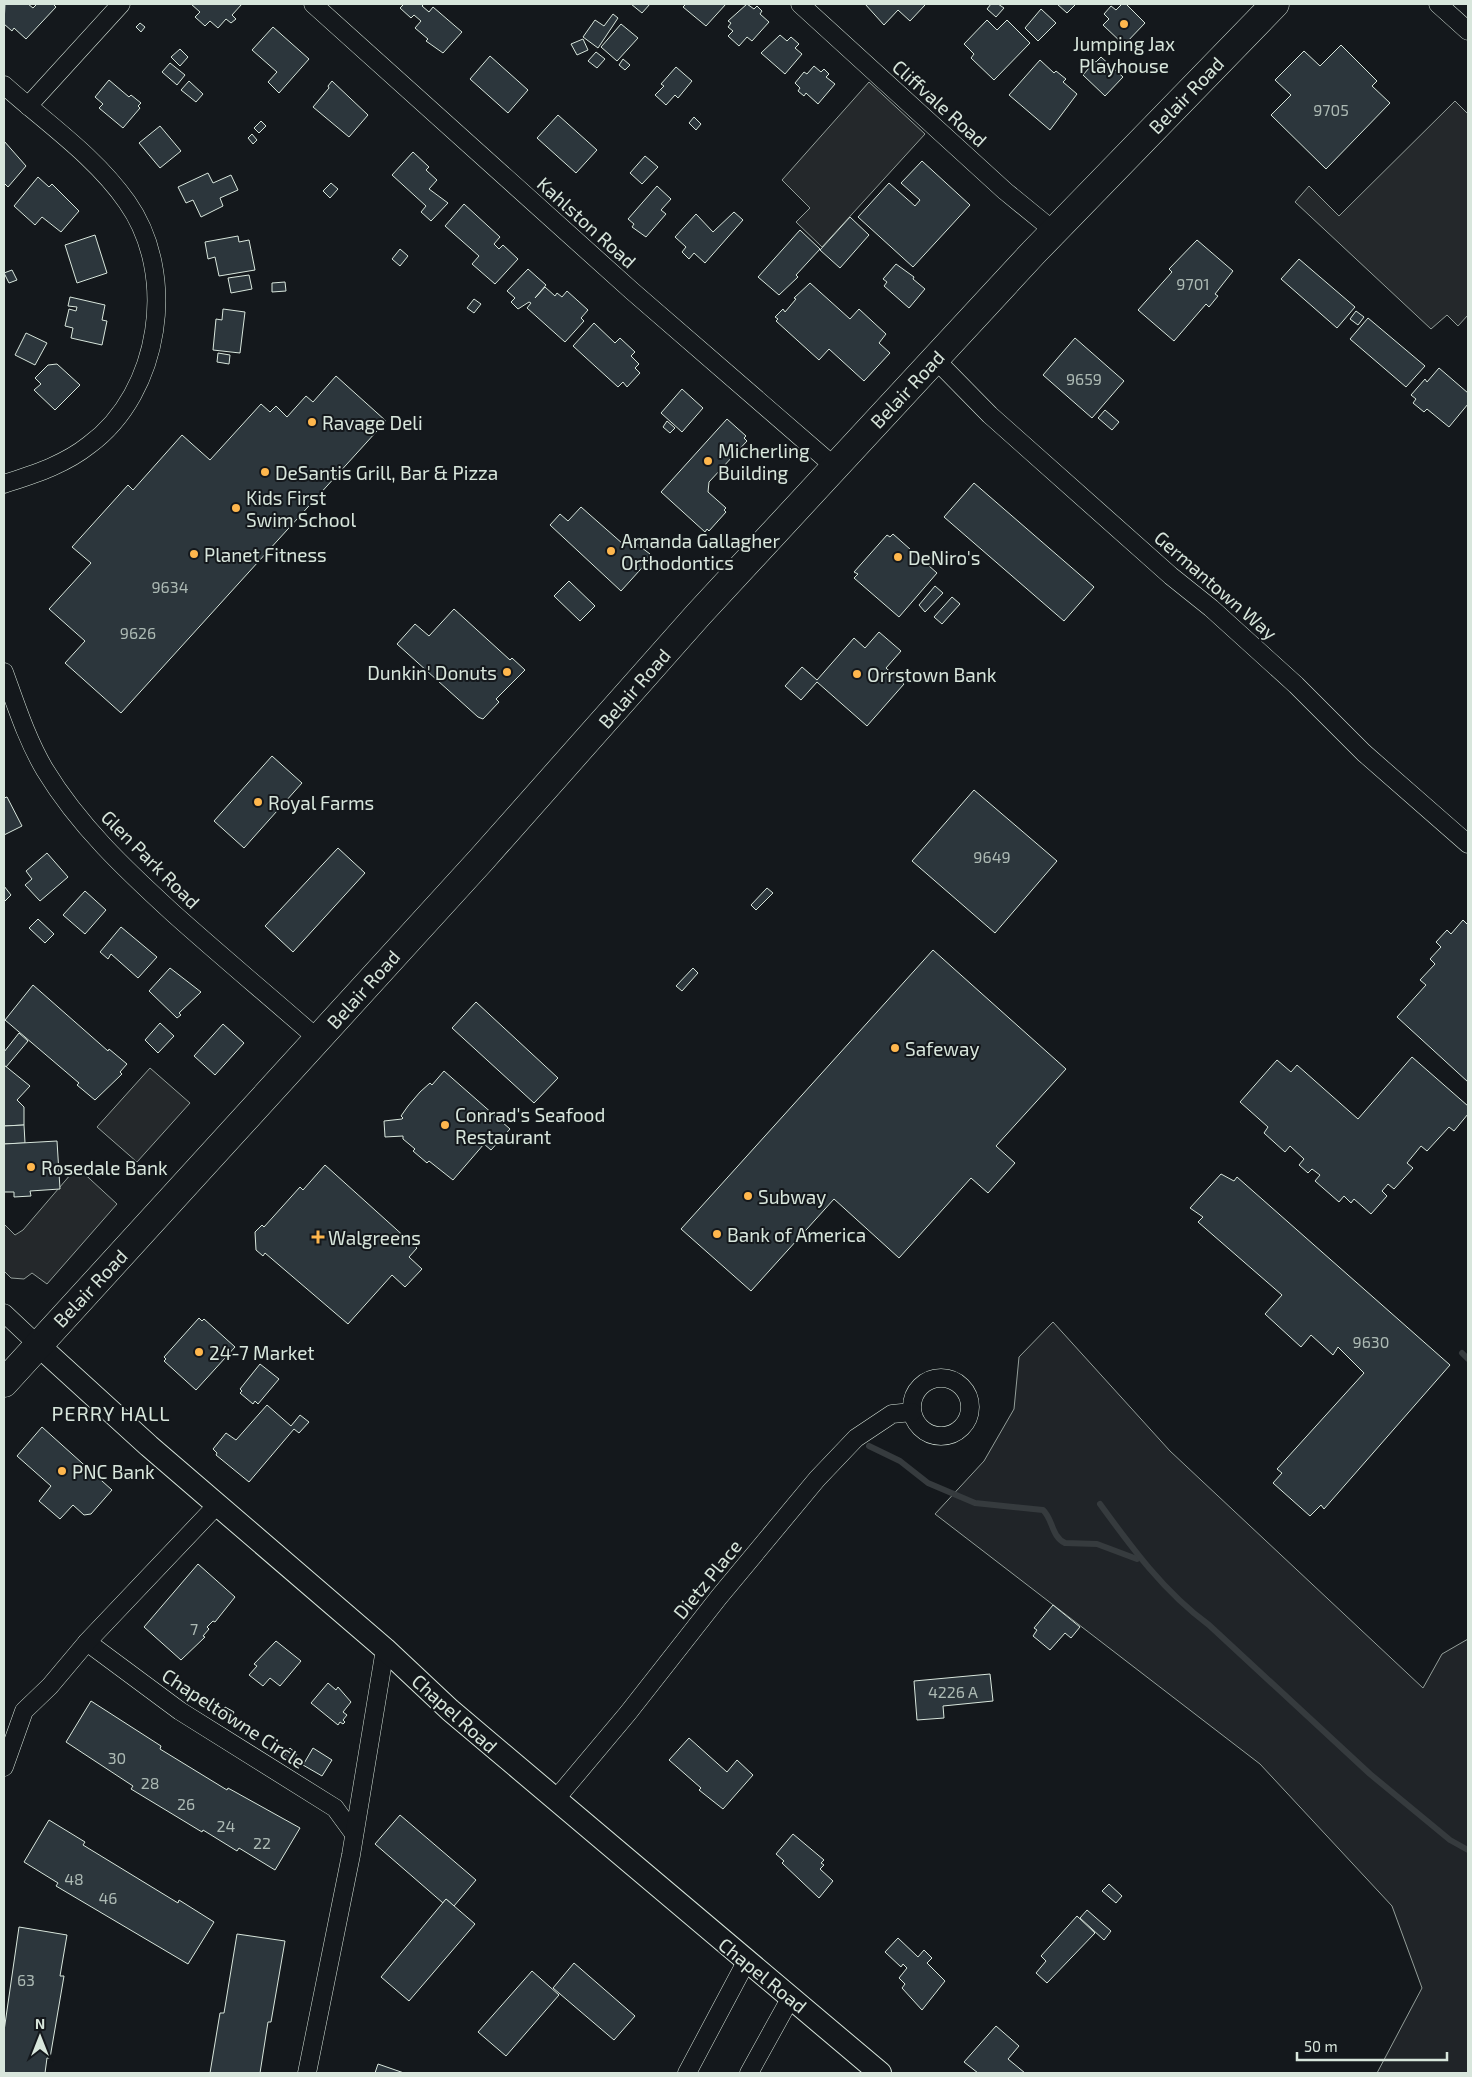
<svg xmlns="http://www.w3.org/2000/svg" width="1472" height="2077" font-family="'Exo 2',sans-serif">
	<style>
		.green { fill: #202428; stroke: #939e99 }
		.parking { fill: #24282b; stroke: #939e99 }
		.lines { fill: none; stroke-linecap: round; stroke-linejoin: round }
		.stream { stroke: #363b3e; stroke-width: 6 }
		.building { fill: #2c363c; stroke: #d8e6dc }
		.minor-casing { stroke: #d8e6dc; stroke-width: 19 }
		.tertiary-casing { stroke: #d8e6dc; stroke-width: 24 }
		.trunk-casing { stroke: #d8e6dc; stroke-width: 29 }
		.minor { stroke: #14181c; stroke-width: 18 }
		.tertiary { stroke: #14181c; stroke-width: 22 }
		.trunk { stroke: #14181c; stroke-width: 28 }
		.poi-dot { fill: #ffb74d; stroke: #14181c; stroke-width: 2 }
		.labels { text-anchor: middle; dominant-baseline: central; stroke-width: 4; stroke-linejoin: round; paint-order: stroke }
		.number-label { font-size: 16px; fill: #adbab4 }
		.poi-label { font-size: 19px; fill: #d8e6dc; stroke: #14181c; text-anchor: start }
		.street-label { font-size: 19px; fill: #d8e6dc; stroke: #14181c }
		.neighbourhood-label { font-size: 20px; letter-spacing: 1px; fill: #d8e6dc; stroke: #14181c }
	</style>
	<rect width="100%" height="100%" fill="#14181c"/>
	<path class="green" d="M1053,1322L1170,1451L1423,1688L1442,1654L1468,1639V2073H1377L1422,1988L1392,1906L1260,1764L935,1514L984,1461L1014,1409L1019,1357Z"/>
	<g class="parking">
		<path d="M869,82L925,134L822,247L796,222L810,208L782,180Z"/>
		<path d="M1455,101L1468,114V315L1458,326L1447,315L1431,329L1295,202L1309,186L1339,216Z"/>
		<path d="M150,1068L190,1103L137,1162L97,1127Z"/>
		<path d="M77,1167L117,1204L47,1284L32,1273L24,1279L11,1278L4,1271V1224L15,1235L23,1230Z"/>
	</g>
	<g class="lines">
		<g class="stream">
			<path d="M1462,1353L1468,1359"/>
			<path d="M869,1446L900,1461L928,1483L975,1503L1043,1510C1053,1519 1051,1536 1065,1543L1097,1544L1137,1559"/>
			<path d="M1100,1504C1132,1548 1164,1592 1209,1625L1370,1774L1450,1840L1468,1850"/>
		</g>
	</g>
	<g class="building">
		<path d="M5,4H28L33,8L37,4H53L56,7L26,39L14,28L12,31L4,24Z"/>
		<path d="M191,4H242L232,15L236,19L231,23L226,19L218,28L210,21L205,26L195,17L200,12Z"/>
		<path d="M404,4H424L422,6L429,12L433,7L462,32L443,53L426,41L428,39L415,28L421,21L414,15L411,18L400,8Z"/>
		<path d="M631,4H650L642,13Z"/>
		<path d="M686,4H726L706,26L683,7Z"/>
		<path d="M747,4L754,9L757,6L762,11L760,14L769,22L752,41L747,37L739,46L728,36L733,31L728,27L731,23L728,21Z"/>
		<path d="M865,4H924L925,5L910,21L898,10L884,25Z"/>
		<path d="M991,4H998L1004,8L996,17L987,9Z"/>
		<path d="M1057,4H1076L1067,13Z"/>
		<path d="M1122,4H1126L1145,23L1124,45L1103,25L1109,19L1104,14L1111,6L1116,10Z"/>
		<path d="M1041,9L1056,23L1038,41L1025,28Z"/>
		<path d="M613,14L618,18L598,48L583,37L595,20L604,26Z"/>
		<path d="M987,20L997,30L1007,20L1030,43L994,80L971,58L974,54L964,44Z"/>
		<path d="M140,23L145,27L141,32L136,27Z"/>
		<path d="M621,24L638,38L617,61L601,47Z"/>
		<path d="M273,27L309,59L279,93L268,82L277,72L252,50Z"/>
		<path d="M780,35L787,41L791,37L799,44L795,48L802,54L785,74L761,53Z"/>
		<path d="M583,39L588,50L577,55L571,44Z"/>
		<path d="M1341,45L1377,81L1372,86L1390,103L1326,169L1271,115L1291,95L1275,80L1304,51L1320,66Z"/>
		<path d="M180,49L188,57L180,66L171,57Z"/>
		<path d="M596,52L605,59L597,68L588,61Z"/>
		<path d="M490,56L528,90L508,113L470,79Z"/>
		<path d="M1101,57L1123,77L1105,96L1083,75L1089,68L1086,66L1092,59L1096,62Z"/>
		<path d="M623,59L630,65L625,70L619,65Z"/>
		<path d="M1040,60L1054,73L1056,71L1066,79L1063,82L1077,94L1050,130L1009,95Z"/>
		<path d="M170,63L185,75L177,85L162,72Z"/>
		<path d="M814,66L821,72L824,69L829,74L826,77L835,84L818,104L806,93L804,96L798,91L800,88L795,83L804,72L807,74Z"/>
		<path d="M676,67L692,81L678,98L675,95L666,105L655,95L664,86L661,84Z"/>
		<path d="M109,80L129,97L131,95L141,103L138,106L140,108L123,128L99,108L103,104L95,97Z"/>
		<path d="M189,81L203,94L196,102L181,90Z"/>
		<path d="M332,81L368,115L349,137L313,107L329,88L328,86Z"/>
		<path d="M558,115L597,150L576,173L537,138Z"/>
		<path d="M694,117L701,124L696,130L689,123Z"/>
		<path d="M261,121L266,126L259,133L254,128Z"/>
		<path d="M160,126L181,151L160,168L139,143Z"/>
		<path d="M252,134L257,140L253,144L248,138Z"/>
		<path d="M4,141L26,166L8,187L4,183Z"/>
		<path d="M413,152L429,167L426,170L437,180L429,189L448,203L431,221L421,212L426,206L392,175Z"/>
		<path d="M645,156L658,167L642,184L630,173Z"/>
		<path d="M922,161L970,205L913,267L858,217L889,183L915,206L920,200L901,183Z"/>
		<path d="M208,173L213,183L231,175L238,190L220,198L223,206L201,217L193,200L186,203L178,187Z"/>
		<path d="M38,177L49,187L52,184L79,211L61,232L42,217L35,225L14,206Z"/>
		<path d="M331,183L338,189L330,198L323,191Z"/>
		<path d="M657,186L671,199L661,210L666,214L646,237L632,227L634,224L628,219Z"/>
		<path d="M464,204L500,237L494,244L499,249L503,245L518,259L495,284L472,264L479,256L445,226Z"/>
		<path d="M734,212L743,220L705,263L694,253L689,259L682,252L686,247L675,237L696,214L713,232Z"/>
		<path d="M850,217L869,235L840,268L820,250Z"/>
		<path d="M800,230L820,249L796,275L798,277L779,295L758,277Z"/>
		<path d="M95,235L107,273L77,283L65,245Z"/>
		<path d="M238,236L239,242L249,240L255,270L219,276L215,257L208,259L205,242Z"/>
		<path d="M1197,240L1233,271L1215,294L1218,296L1209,307L1206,304L1174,341L1138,310L1172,272L1169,269Z"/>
		<path d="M400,249L408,256L400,266L392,259Z"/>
		<path d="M1299,259L1355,307L1337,328L1281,279Z"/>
		<path d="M896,264L914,277L913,279L925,289L909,308L884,286L887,282L883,279Z"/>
		<path d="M528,269L546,285L535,298L545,287L555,296L557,293L562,297L567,291L588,310L581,318L584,321L565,342L527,308L531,303L529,302L518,309L511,302L515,298L507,291Z"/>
		<path d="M12,270L17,280L9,283L4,273Z"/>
		<path d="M249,275L252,289L231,293L228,278Z"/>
		<path d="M285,282L286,291L272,292V283Z"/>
		<path d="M810,283L850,319L859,309L886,334L879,343L890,353L864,381L829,349L819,360L776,321L778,319L775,317L783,309L785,312L796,299L794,298Z"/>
		<path d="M70,297L105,305L102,320L107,321L102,345L71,338L73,328L65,326L69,309L76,311L77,307L68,306Z"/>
		<path d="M474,299L481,304L474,313L467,308Z"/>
		<path d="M223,309L245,312L240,353L213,350L216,319L222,320Z"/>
		<path d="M1356,311L1364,317L1358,325L1350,319Z"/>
		<path d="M1368,318L1425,366L1406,387L1350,339Z"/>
		<path d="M594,323L615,343L620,338L635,352L631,356L639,364L635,368L640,373L627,387L623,382L618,387L573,346Z"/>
		<path d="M26,333L47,343L35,365L15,355Z"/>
		<path d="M1075,338L1124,381L1092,418L1043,375Z"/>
		<path d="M218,353L230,355L229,364L217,362Z"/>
		<path d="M57,364L80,385L55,410L34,390L41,384L35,378L48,365Z"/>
		<path d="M1439,368L1468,393V404L1449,427L1427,409L1424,412L1413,403L1416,399L1411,395L1425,379L1427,382Z"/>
		<path d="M336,376L386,421L121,713L65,663L85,641L49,609L91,563L72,547L128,485L133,490L182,435L210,460L261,404L270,412L276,406L287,417L306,396L313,402Z"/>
		<path d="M682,389L703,408L682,432L661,413Z"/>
		<path d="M1105,410L1119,422L1112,430L1098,418Z"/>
		<path d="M727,419L746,436L744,438L747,441L709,482L708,492L726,508L724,510L726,512L709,531L707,529L705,532L661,492Z"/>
		<path d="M667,421L675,428L670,433L663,427Z"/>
		<path d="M974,483L1094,587L1064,621L944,517Z"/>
		<path d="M581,507L623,544L629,538L650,554L649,560L621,591L550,525L560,514L568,521Z"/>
		<path d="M893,534L937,573L899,617L854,578L858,574L854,572L887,535L890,537Z"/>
		<path d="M569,581L595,606L580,621L554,596Z"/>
		<path d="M935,586L943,593L925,612L919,605Z"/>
		<path d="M952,597L960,604L942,624L934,617Z"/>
		<path d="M454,609L510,660L512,658L525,670L496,699L499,702L483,719L478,717L397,644L415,624L429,636Z"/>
		<path d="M879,632L901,651L886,668L904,684L867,726L817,682L801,700L785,686L802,667L817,680L854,638L865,648Z"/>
		<path d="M272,756L302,783L244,848L214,821Z"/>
		<path d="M974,790L1057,861L995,933L912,861Z"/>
		<path d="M7,797L22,826L4,835V798Z"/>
		<path d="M338,848L365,873L293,952L265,926Z"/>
		<path d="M47,853L68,877L40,901L25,885L32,879L26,871Z"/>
		<path d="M4,886L11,895L4,902Z"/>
		<path d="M767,888L773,893L756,910L751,905Z"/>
		<path d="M85,891L106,910L85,934L63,915Z"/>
		<path d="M38,919L54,934L45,943L29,928Z"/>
		<path d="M1463,920L1468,925V1082L1397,1017L1426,985L1420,980L1435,964L1430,959L1441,947L1436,942L1447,930L1451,934Z"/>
		<path d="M121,927L157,957L138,978L111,954L108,959L100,952Z"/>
		<path d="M933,950L1066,1069L996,1146L1015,1163L988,1193L971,1178L899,1258L834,1199L751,1291L681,1229Z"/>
		<path d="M170,968L201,992L179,1013L181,1015L177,1018L149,991Z"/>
		<path d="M693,968L698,973L682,991L676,986Z"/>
		<path d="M33,985L108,1051L109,1049L127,1064L120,1072L122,1074L95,1100L77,1085L79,1083L5,1020Z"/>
		<path d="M476,1002L558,1078L534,1103L452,1028Z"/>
		<path d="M160,1023L174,1036L158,1053L145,1040Z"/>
		<path d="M223,1024L244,1043L215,1075L194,1056Z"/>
		<path d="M19,1033L28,1041L6,1067L4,1065V1052Z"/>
		<path d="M1412,1057L1468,1106V1114L1454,1131L1449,1127L1427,1151L1421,1146L1407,1163L1413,1168L1394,1189L1388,1184L1382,1191L1387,1196L1371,1214L1354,1199L1351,1203L1344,1196L1339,1202L1315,1181L1320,1175L1312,1169L1308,1173L1299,1165L1304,1159L1290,1146L1285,1152L1264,1133L1268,1127L1240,1102L1277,1060L1291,1072L1297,1065L1358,1119Z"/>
		<path d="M4,1065L30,1086L17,1100L24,1107V1125L4,1126Z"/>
		<path d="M444,1071L510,1129L491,1150L484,1144L453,1180L429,1161L427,1163L413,1151L415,1149L403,1139V1136L385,1137L384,1121L402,1119L403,1118L401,1116L408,1106L420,1092L430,1083L432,1085Z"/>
		<path d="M24,1125L25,1143L4,1144V1126Z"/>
		<path d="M57,1141L60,1189L30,1191L31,1196L14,1197V1192H4V1144Z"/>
		<path d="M325,1165L417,1248L409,1257L422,1269L405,1287L392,1275L348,1324L265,1253L263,1256L256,1250L255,1232L262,1225L264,1227L300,1187L303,1190Z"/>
		<path d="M1221,1174L1234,1181L1237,1177L1450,1365L1324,1509L1321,1505L1310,1516L1273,1483L1282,1473L1277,1469L1364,1373L1338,1347L1333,1355L1311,1335L1301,1347L1265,1314L1282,1295L1198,1222L1203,1217L1190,1208Z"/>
		<path d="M199,1318L202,1321L204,1319L235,1347L196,1390L164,1361L166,1359L164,1357Z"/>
		<path d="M260,1364L279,1379L258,1404L255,1401L253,1404L240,1393L242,1391L240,1389Z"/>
		<path d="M267,1405L291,1426L300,1415L309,1422L299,1433L294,1429L249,1482L216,1455L217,1453L213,1449L226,1433L236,1440Z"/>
		<path d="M42,1427L112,1490L91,1514L84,1515L73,1505L60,1519L39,1501L51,1486L17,1456Z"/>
		<path d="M198,1564L235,1597L215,1622L213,1621L207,1627L209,1629L203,1636L205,1637L181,1660L144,1627Z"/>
		<path d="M1053,1605L1080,1627L1071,1638L1065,1633L1050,1650L1033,1636L1037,1630L1034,1628Z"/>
		<path d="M276,1641L301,1661L280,1686L270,1678L263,1686L249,1675L257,1666L254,1664Z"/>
		<path d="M990,1674L993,1701L943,1706L944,1718L917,1720L914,1681Z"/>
		<path d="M328,1683L336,1690L338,1687L351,1702L343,1712L347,1715L343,1720L345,1722L343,1724L340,1722L338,1725L311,1703Z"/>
		<path d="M91,1701L161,1746L160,1749L227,1790L228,1788L300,1828L275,1870L239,1848L237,1851L203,1830L202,1832L131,1789L133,1786L66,1742Z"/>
		<path d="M225,1707L234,1712L230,1719L221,1714Z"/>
		<path d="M689,1738L727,1772L737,1760L753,1775L723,1809L699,1790L701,1788L669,1760Z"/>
		<path d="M290,1748L297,1754L291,1762L283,1757Z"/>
		<path d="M313,1748L332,1760L322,1776L303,1765Z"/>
		<path d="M400,1815L476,1880L454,1906L446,1899L443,1903L375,1844Z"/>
		<path d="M49,1820L85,1842L83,1845L178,1903L179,1900L214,1922L188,1964L56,1886L58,1883L24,1862Z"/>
		<path d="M793,1834L824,1860L821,1863L824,1865L820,1869L833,1881L819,1898L782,1863L784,1861L776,1854Z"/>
		<path d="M1109,1884L1122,1896L1116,1903L1102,1891Z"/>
		<path d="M446,1899L475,1924L409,2001L381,1977Z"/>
		<path d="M1087,1910L1111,1931L1104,1940L1080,1918Z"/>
		<path d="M1077,1916L1095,1933L1047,1983L1036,1973L1046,1961L1041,1956Z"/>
		<path d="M19,1927L67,1935L60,1976H64L50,2058H47L45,2073H4V2031Z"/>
		<path d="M237,1934L285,1941L271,2022H268L260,2073H210L220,2013H224Z"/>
		<path d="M898,1938L918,1957L924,1950L932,1958L927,1963L945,1981L922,2010L902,1988L905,1984L899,1978L907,1968L903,1964L901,1967L885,1952Z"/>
		<path d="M574,1963L635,2016L614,2040L553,1988Z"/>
		<path d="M532,1971L559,1995L506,2056L478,2032Z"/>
		<path d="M996,2026L1019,2046L1008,2059L1025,2073H978L964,2062Z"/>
		<path d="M378,2064L404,2073H375Z"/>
	</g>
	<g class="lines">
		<g class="minor-casing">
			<g id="minor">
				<path d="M313,4L632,291L835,467"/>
				<path d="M800,4L1005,191L1054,231"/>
				<path d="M1438,4L1468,31"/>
				<path d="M4,85C45,122 95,156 127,202C178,274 161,392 89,445C64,465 34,474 4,484"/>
				<path d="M28,106L121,4"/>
				<path d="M935,359L990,415L1171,576L1211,608L1296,685L1364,753L1468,844"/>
				<path d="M4,672C16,705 27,740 45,770C79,826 126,870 174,914C221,956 270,997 318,1039"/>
				<path d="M4,1313L37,1344"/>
				<circle cx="941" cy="1407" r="29"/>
				<path d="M87,1642L180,1711L335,1808L354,1834"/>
				<path d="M4,1767L24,1711L50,1686L87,1642L218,1504"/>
				<path d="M555,1800L628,1713L719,1597L817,1479L856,1438L892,1414L912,1412"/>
				<path d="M307,2073L351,1855L385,1649"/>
				<path d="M687,2073L746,1962"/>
				<path d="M749,2073L791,1997"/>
			</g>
		</g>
		<g class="tertiary-casing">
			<path id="tertiary" d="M37,1344L149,1446L385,1649L450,1710L880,2073"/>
		</g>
		<g class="trunk-casing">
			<path id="trunk" d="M4,1383L481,860L698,615L1034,252L1275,4"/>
		</g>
		<use href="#minor" class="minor"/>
		<use href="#tertiary" class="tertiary"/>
		<use href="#trunk" class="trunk"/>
	</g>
	<g class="poi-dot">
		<circle cx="1124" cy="24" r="5"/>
		<circle cx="312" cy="422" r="5"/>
		<circle cx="708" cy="461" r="5"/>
		<circle cx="265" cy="472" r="5"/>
		<circle cx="236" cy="508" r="5"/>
		<circle cx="611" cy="551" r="5"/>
		<circle cx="194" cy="554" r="5"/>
		<circle cx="898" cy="557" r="5"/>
		<circle cx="507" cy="672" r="5"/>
		<circle cx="857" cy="674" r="5"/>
		<circle cx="258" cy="802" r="5"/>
		<circle cx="895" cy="1048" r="5"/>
		<circle cx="445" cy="1125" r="5"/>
		<circle cx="31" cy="1167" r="5"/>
		<circle cx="748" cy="1196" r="5"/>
		<circle cx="717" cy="1234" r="5"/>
		<path d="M315.5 1229.5h5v5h5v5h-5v5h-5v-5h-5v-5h5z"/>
		<circle cx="199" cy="1352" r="5"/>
		<circle cx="62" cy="1471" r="5"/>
	</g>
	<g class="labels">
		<g class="number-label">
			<text x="1331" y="109">9705</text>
			<text x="1193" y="283">9701</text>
			<text x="1084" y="378">9659</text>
			<text x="170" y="586">9634</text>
			<text x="138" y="632">9626</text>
			<text x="992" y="856">9649</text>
			<text x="1371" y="1341">9630</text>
			<text x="194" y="1628">7</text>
			<text x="953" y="1691">4226 A</text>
			<text x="117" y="1757">30</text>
			<text x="150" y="1782">28</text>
			<text x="186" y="1803">26</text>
			<text x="226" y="1825">24</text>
			<text x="262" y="1842">22</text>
			<text x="74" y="1878">48</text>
			<text x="108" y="1897">46</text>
			<text x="26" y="1979">63</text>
		</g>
		<g class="poi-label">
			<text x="1124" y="43" text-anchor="middle">Jumping Jax<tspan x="1124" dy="22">Playhouse</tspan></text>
			<text x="322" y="422">Ravage Deli</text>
			<text x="718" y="450">Micherling<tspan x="718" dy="22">Building</tspan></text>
			<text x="275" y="472">DeSantis Grill, Bar &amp; Pizza</text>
			<text x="246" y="497">Kids First<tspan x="246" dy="22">Swim School</tspan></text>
			<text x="621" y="540">Amanda Gallagher<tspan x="621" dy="22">Orthodontics</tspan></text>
			<text x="204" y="554">Planet Fitness</text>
			<text x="908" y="557">DeNiro's</text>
			<text x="497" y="672" text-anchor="end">Dunkin' Donuts</text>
			<text x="867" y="674">Orrstown Bank</text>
			<text x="268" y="802">Royal Farms</text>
			<text x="905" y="1048">Safeway</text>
			<text x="455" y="1114">Conrad's Seafood<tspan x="455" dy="22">Restaurant</tspan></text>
			<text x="41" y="1167">Rosedale Bank</text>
			<text x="758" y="1196">Subway</text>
			<text x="727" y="1234">Bank of America</text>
			<text x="328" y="1237">Walgreens</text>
			<text x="209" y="1352">24-7 Market</text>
			<text x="72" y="1471">PNC Bank</text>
		</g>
		<g class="street-label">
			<text transform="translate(1186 95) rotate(-46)">Belair Road</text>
			<text transform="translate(940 103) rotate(42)">Cliffvale Road</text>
			<text transform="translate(587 222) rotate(42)">Kahlston Road</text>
			<text transform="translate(907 389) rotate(-47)">Belair Road</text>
			<text transform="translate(1216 585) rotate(41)">Germantown Way</text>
			<text transform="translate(634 688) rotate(-49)">Belair Road</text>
			<text transform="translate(151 859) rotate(45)">Glen Park Road</text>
			<text transform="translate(363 989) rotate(-48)">Belair Road</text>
			<text transform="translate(90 1288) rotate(-47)">Belair Road</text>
			<text transform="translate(707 1579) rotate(-51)">Dietz Place</text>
			<text transform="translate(455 1713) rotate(42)">Chapel Road</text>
			<text transform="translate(234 1718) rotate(33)">Chapeltowne Circle</text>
			<text transform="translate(763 1975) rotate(39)">Chapel Road</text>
		</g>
		<g class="neighbourhood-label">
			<text x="111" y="1413">PERRY HALL</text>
		</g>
	</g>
	<rect width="1472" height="2077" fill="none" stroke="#d8e6dc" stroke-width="10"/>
	<g transform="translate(40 2037)" stroke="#14181c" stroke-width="4" paint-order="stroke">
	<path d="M0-4L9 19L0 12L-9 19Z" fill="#d8e6dc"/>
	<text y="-8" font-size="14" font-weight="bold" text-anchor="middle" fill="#d8e6dc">N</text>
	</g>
	<path d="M1297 2052v8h150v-8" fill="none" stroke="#d8e6dc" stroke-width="2.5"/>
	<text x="1304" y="2052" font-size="15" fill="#d8e6dc" stroke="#14181c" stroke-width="4" paint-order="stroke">50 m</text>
</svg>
